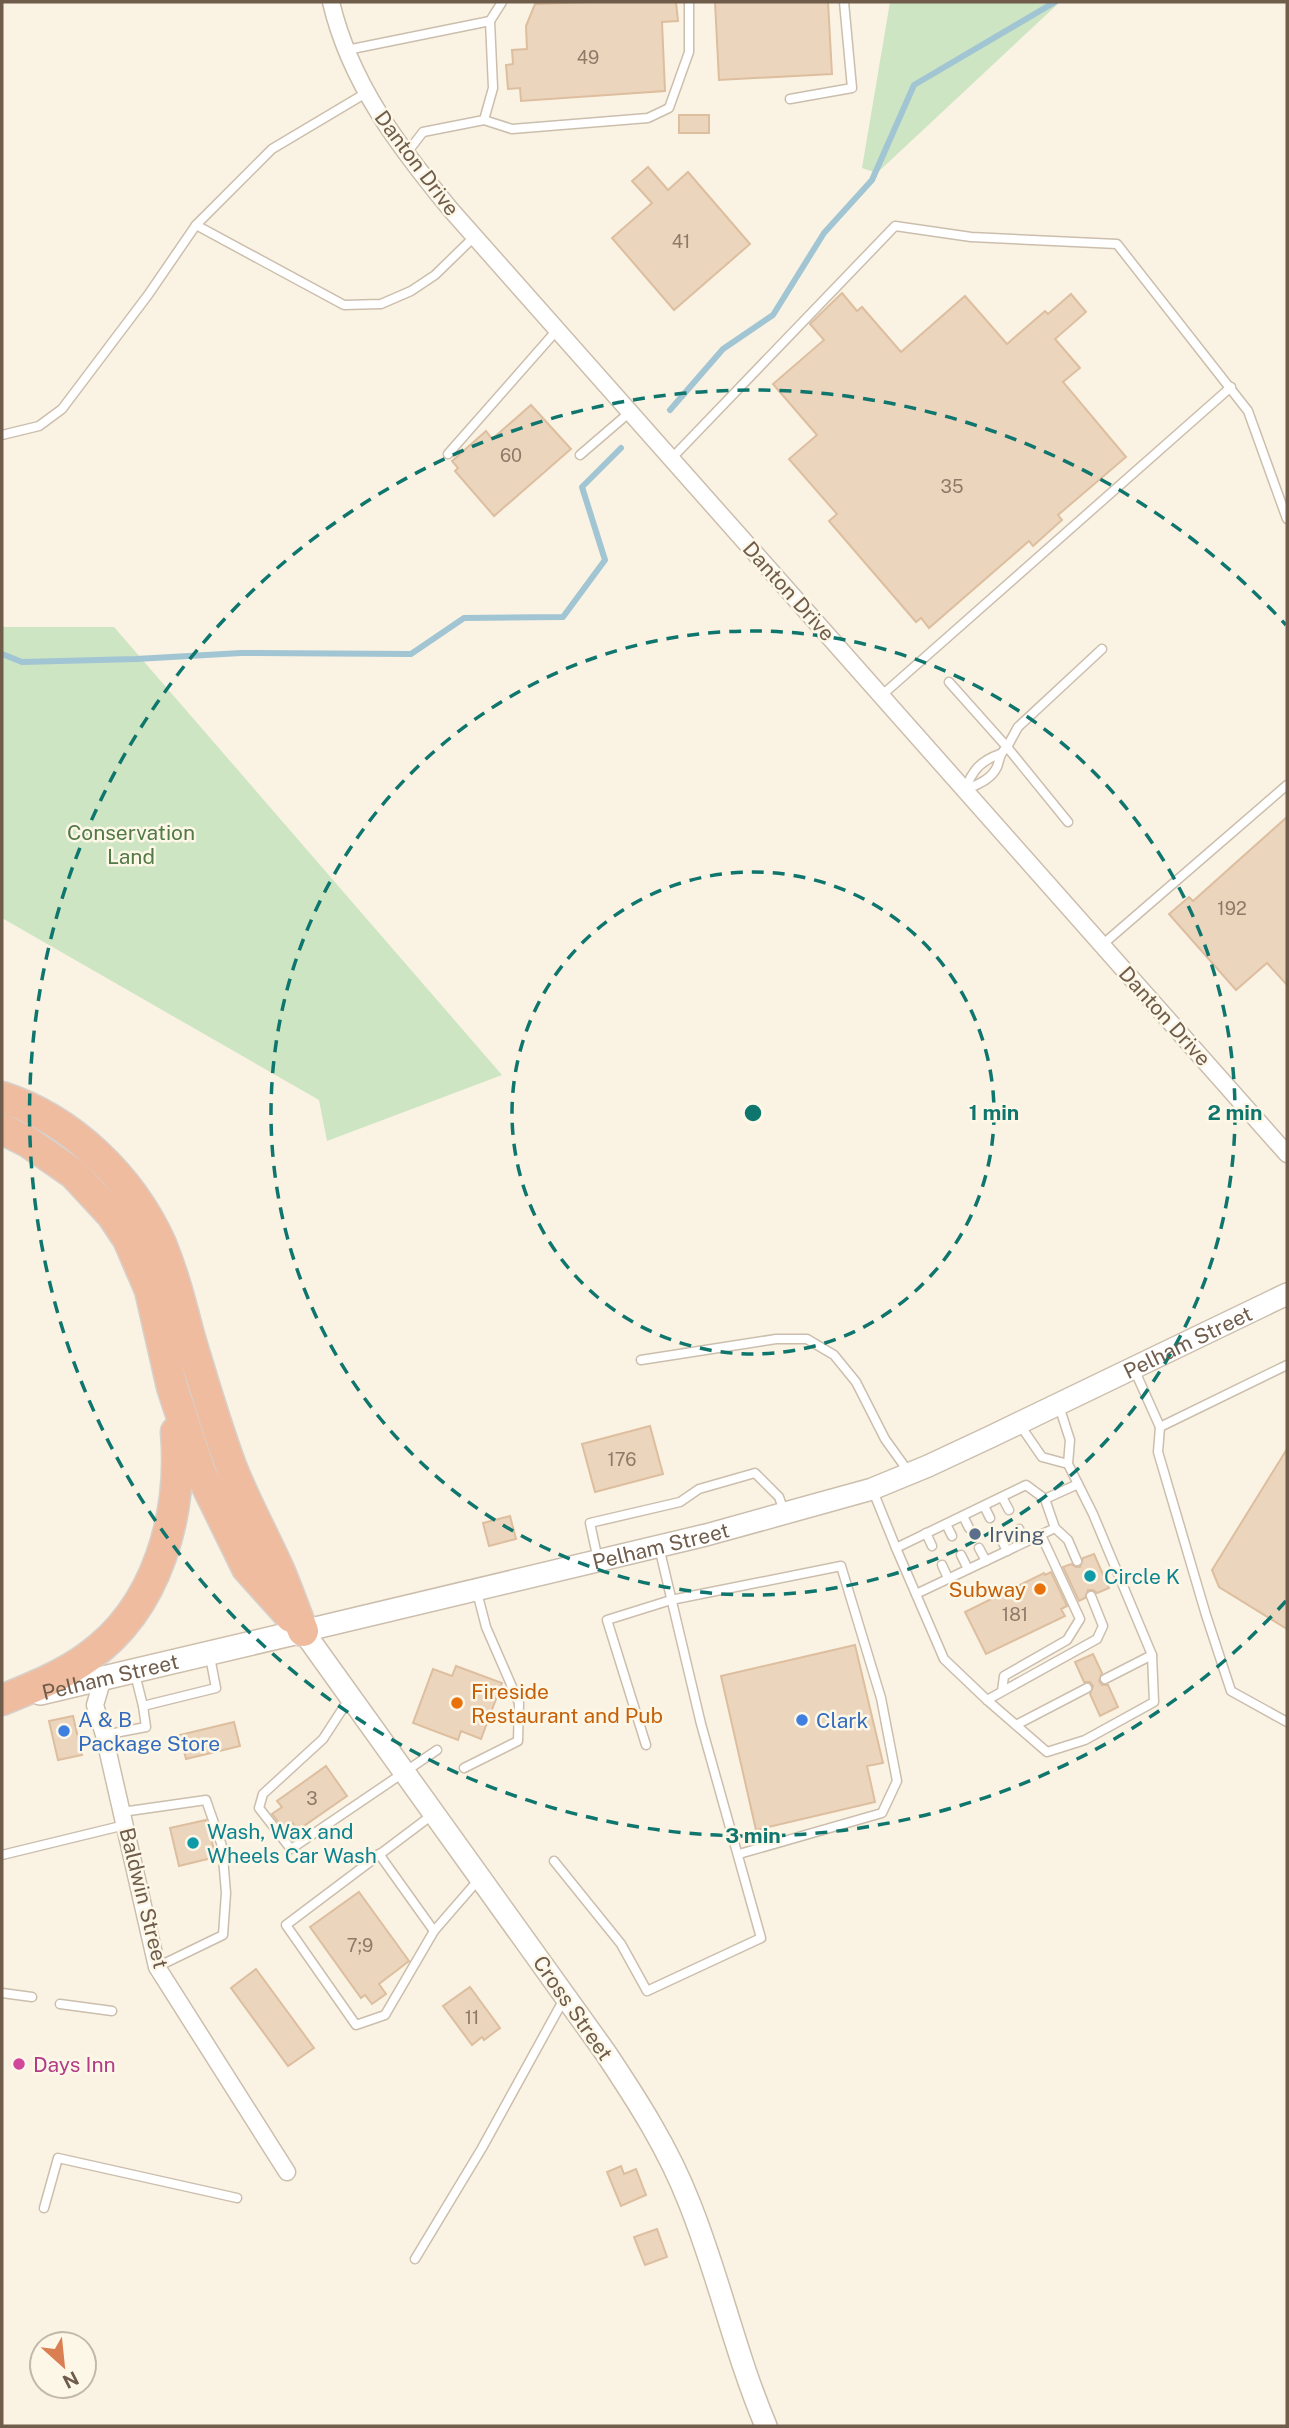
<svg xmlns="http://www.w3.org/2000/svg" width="1289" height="2428" font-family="'Public Sans',sans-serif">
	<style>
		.green { fill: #cde5c3 }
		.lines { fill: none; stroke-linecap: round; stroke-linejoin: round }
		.stream { stroke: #a1c5d2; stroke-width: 6 }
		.building { fill: #ecd5bd; stroke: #ddbe9f; stroke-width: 2 }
		.service-casing { stroke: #ccbead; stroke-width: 11 }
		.minor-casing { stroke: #ccbead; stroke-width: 19 }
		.tertiary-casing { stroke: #ccbead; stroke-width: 24 }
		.secondary-casing { stroke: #cebeab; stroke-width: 26 }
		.motorway-casing { stroke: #d7d1cd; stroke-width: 33 }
		.service { stroke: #fff; stroke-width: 8 }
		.minor { stroke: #fff; stroke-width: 16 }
		.tertiary { stroke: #fff; stroke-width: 21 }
		.secondary { stroke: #fff; stroke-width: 23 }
		.motorway { stroke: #efbc9f; stroke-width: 30 }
		.ring { fill: none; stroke: #0f766e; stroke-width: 3.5; stroke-dasharray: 12 9 }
		.service-dot { fill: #5c6f8a; stroke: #fdf7e8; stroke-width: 2.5 }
		.culture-dot { fill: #0f9aa8; stroke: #fdf7e8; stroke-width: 2.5 }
		.food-dot { fill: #e8710a; stroke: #fdf7e8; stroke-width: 2.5 }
		.shop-dot { fill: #3f7fe0; stroke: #fdf7e8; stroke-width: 2.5 }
		.hotel-dot { fill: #d1479c; stroke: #fdf7e8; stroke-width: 2.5 }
		.labels { text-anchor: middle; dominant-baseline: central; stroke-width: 5; stroke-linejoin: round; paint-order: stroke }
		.number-label { font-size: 18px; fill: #8e7a68 }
		.street-label { font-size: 21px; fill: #6f5c4b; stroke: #fdf7e8 }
		.park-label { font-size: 21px; fill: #517a47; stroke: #fdf7e8 }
		.service-label { font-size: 21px; fill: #4e5e75; stroke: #fdf7e8; text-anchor: start }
		.culture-label { font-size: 21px; fill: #0d838f; stroke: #fdf7e8; text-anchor: start }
		.food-label { font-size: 21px; fill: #c56008; stroke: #fdf7e8; text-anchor: end }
		.shop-label { font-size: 21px; fill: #366cbe; stroke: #fdf7e8; text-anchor: start }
		.hotel-label { font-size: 21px; fill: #b23c85; stroke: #fdf7e8; text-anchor: start }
		.centre { fill: #0f766e; stroke: #fdf7e8; stroke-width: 3.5 }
		.ring-label { font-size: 21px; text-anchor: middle; font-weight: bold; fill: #0f766e; stroke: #fdf7e8; stroke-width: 5; stroke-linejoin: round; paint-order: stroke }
	</style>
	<rect width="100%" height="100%" fill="#faf3e3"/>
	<g class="green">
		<path d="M890,2H1060L877,173L862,168Z"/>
		<path d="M2,627H114L502,1075L327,1141L319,1100L2,918Z"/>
	</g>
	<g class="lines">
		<g class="stream">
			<path d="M670,410L723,349L773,315L824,233L872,180L914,85L1055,2"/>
			<path d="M2,654L22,662L136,659L241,653L411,654L464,618L563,617L605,560L582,487L621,448"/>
		</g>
	</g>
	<g class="building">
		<path d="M589,2H676L678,21L662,22L665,91L521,101L520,88L508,89L506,65L513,64L512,50L527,49L526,26L535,4Z"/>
		<path d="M715,2H828L832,74L719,80Z"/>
		<rect x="679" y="115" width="30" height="18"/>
		<path d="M648,167L668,190L688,172L750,244L674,310L612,238L652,203L632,181Z"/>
		<path d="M842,293L857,311L862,307L901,352L965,296L1007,344L1045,311L1048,314L1071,294L1086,312L1055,339L1080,368L1063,382L1126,457L1058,515L1062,520L1033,546L1029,541L929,628L921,618L916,622L829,521L837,514L789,459L817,435L773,384L824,340L810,324Z"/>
		<path d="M531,405L571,449L494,516L455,471L458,468L452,461L486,431L492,439Z"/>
		<path d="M1287,817V985L1267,963L1236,990L1169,914L1189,897L1193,901Z"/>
		<path d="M650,1426L663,1474L595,1492L582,1444Z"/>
		<path d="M1287,1449V1629L1219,1587L1212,1570Z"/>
		<path d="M510,1516L516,1539L489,1546L483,1523Z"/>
		<path d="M1094,1554L1109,1588L1097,1593L1093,1590H1088L1085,1598L1079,1601L1063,1567L1071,1564L1076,1567H1080L1083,1558Z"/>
		<path d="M1051,1572L1067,1606L1061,1609L1065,1616L986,1654L965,1612L1044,1573L1045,1575Z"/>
		<path d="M855,1645L883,1763L867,1766L875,1802L756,1830L721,1676Z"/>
		<path d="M1093,1654L1102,1673L1099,1681L1102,1685H1108L1118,1707L1100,1716L1090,1694L1093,1686L1090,1682H1084L1075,1662Z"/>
		<path d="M456,1666L502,1683L481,1739L461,1731L458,1740L413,1723L433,1669L452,1676Z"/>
		<path d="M73,1716L82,1755L58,1760L49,1721Z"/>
		<path d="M234,1722L240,1746L186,1759L180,1735Z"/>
		<path d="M326,1766L347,1796L298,1830L293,1823L284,1829L272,1814L282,1807L277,1801Z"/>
		<path d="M206,1820L216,1857L179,1866L170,1828Z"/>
		<path d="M359,1892L409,1961L379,1984L386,1994L372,2004L365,1995L361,1998L310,1927Z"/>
		<path d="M256,1969L314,2048L288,2066L231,1988Z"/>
		<path d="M470,1987L500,2028L484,2040L482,2037L472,2045L443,2006Z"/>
		<path d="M621,2166L624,2174L636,2169L646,2195L621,2206L607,2172Z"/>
		<path d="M657,2229L667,2257L645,2265L634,2237Z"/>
	</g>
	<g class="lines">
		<g class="service-casing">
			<g id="service">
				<path d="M490,21L502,2"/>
				<path d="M347,50L490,21L493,88L484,120"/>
				<path d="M366,93L272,149L196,225L344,305L381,304L411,291L435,275L474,237"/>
				<path d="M790,99L852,88L844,2"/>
				<path d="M406,154L423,132L484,120L512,129L648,118L669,108L689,52V2"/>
				<path d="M2,435L39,426L62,409L148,295L196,225"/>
				<path d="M448,454L557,330"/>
				<path d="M580,455L630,412"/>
				<path d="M671,459L895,226L971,237L1117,244L1248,411L1287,519"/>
				<path d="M949,682L1007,747C999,754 1000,759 997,767C991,780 976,785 965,790"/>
				<path d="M881,696L1231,387"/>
				<path d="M965,790C972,771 980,761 1000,754"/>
				<path d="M1068,822L1007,747L1018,727L1102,649"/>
				<path d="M1102,945L1287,785"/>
				<path d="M641,1360L776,1339H807L834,1355L856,1382L885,1439L908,1471"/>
				<path d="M1134,1369L1160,1427L1158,1452L1206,1615L1231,1691L1287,1722"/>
				<path d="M1020,1425L1042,1457L1068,1464"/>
				<path d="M1160,1427L1287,1365"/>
				<path d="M873,1491L896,1548L1026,1485L1045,1499L1055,1528L916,1594"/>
				<path d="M1002,1497L1009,1510"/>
				<path d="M1045,1499L1078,1484"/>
				<path d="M984,1506L990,1518"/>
				<path d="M963,1516L969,1528"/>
				<path d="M946,1524L952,1536"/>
				<path d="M1055,1528L1068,1540L1077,1561"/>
				<path d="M1019,1529L1025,1542"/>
				<path d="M926,1533L932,1546"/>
				<path d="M1000,1537L1007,1551"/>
				<path d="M896,1548L944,1659L987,1700L1047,1752L1085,1740L1154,1702L1152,1655L1093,1514L1068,1464L1070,1440L1059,1406"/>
				<path d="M979,1548L986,1561"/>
				<path d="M961,1555L968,1569"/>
				<path d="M598,1560L590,1523L680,1502L699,1489L755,1473L779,1497L784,1511"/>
				<path d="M942,1565L948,1578"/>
				<path d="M135,1674L143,1706L216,1688L210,1657"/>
				<path d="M1105,1679L1152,1655"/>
				<path d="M1002,1691L1004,1676L1067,1640L1080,1619L1041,1535"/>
				<path d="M349,1699L323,1739L263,1794L259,1808L291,1849L437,1750"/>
				<path d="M987,1700L1097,1639L1103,1626L1091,1596"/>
				<path d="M1016,1725L1087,1688"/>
				<path d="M104,1735L146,1727L143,1706"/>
				<path d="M646,1745L607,1620L671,1600L841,1566L881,1698L897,1781L882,1813L739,1854"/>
				<path d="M464,1768L518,1741L519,1703L486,1627L477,1592"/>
				<path d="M122,1812L206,1800L222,1846L226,1893L223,1935L157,1967"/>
				<path d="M432,1815L286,1925L356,2025L385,2015L434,1931L480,1878"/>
				<path d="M379,1854L434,1931"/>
				<path d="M2,1855L125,1825"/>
				<path d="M554,1861L621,1944L647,1991L761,1938L701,1724L659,1547"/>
				<path d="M2,1993L32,1997"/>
				<path d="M60,2004L112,2011"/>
				<path d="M44,2208L58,2158L237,2198"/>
				<path d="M415,2259L482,2148L564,1999"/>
			</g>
		</g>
		<g class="minor-casing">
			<g id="minor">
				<path d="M331,2C350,83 399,147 451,210L1287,1154"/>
				<path d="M103,1678L95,1705L104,1735L157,1967L287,2172"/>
			</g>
		</g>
		<g class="tertiary-casing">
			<g id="tertiary">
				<path id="s1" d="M766,2426C735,2353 719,2276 689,2202C668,2148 637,2100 605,2052L303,1631L706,1535L872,1489L928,1466L990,1437L1287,1294"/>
			</g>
		</g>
		<g class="secondary-casing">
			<g id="secondary">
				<path id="s2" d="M40,1693L303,1631"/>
			</g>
		</g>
		<g class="motorway-casing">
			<g id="motorway">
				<path d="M2,1097C72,1120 131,1177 161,1244C173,1273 181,1304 189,1335C202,1378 215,1423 231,1466C245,1502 264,1536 280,1572C288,1591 295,1611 303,1631"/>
				<path d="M2,1129L28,1142L74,1174L112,1215L128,1239L150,1290L172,1387L200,1472L247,1568L291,1617"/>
				<path d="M2,1700C31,1688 62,1676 88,1657C158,1608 183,1514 176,1432"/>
			</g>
		</g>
		<use href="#service" class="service"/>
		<use href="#minor" class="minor"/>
		<use href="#tertiary" class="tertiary"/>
		<use href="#secondary" class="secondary"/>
		<use href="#motorway" class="motorway"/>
	</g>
	<g class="ring">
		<circle cx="753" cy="1113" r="241"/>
		<circle cx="753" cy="1113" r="482"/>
		<path d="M1286 1601A723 723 0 1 1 1286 625"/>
	</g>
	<circle class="service-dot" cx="975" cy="1534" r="7"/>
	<g class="culture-dot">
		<circle cx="1090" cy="1576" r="7"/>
		<circle cx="193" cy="1843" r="7"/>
	</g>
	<g class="food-dot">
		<circle cx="1040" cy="1589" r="7"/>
		<circle cx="457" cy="1703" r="7"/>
	</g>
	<g class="shop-dot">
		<circle cx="802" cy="1720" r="7"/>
		<circle cx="64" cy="1731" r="7"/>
	</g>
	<circle class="hotel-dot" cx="19" cy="2064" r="7"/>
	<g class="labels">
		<g class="number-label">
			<text x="588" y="57">49</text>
			<text x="681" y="241">41</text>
			<text x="511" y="455">60</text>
			<text x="952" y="486">35</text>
			<text x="1232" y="908">192</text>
			<text x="622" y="1459">176</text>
			<text x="1015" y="1614">181</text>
			<text x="312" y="1798">3</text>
			<text x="360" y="1945">7;9</text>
			<text x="472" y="2017">11</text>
		</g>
		<g class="street-label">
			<text transform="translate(417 163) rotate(53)">Danton Drive</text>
			<text transform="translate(789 591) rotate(48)">Danton Drive</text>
			<text transform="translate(1165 1016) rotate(48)">Danton Drive</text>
			<text stroke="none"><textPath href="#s1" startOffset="1862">Pelham Street</textPath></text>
			<text stroke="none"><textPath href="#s1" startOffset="1295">Pelham Street</textPath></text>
			<text stroke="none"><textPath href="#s2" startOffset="72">Pelham Street</textPath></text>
			<text transform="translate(144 1898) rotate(76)">Baldwin Street</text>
			<text transform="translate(573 2008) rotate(55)">Cross Street</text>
		</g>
		<g class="park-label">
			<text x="131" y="832">Conservation<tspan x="131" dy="24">Land</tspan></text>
		</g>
		<g class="service-label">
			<text x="989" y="1534">Irving</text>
		</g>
		<g class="culture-label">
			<text x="1104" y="1576">Circle K</text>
			<text x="207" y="1831">Wash, Wax and<tspan x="207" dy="24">Wheels Car Wash</tspan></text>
		</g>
		<g class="food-label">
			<text x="1026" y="1589">Subway</text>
			<text x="471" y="1691" text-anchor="start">Fireside<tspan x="471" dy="24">Restaurant and Pub</tspan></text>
		</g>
		<g class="shop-label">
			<text x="78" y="1719">A &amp; B<tspan x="78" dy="24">Package Store</tspan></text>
			<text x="816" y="1720">Clark</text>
		</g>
		<g class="hotel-label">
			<text x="33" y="2064">Days Inn</text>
		</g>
	</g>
	<circle cx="753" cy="1113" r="10" class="centre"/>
	<g class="ring-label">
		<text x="994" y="1120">1 min</text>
		<text x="1235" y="1120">2 min</text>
		<text x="753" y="1843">3 min</text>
	</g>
	<rect width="1289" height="2428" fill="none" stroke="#6f5c4b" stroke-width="7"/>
	<g transform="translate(63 2365) rotate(153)"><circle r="33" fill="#fdf7e8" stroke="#c4b9a9" stroke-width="2"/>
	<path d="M0-5L12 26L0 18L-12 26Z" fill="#d97f52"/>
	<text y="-10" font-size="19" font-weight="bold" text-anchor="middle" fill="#6f5c4b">N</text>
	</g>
</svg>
